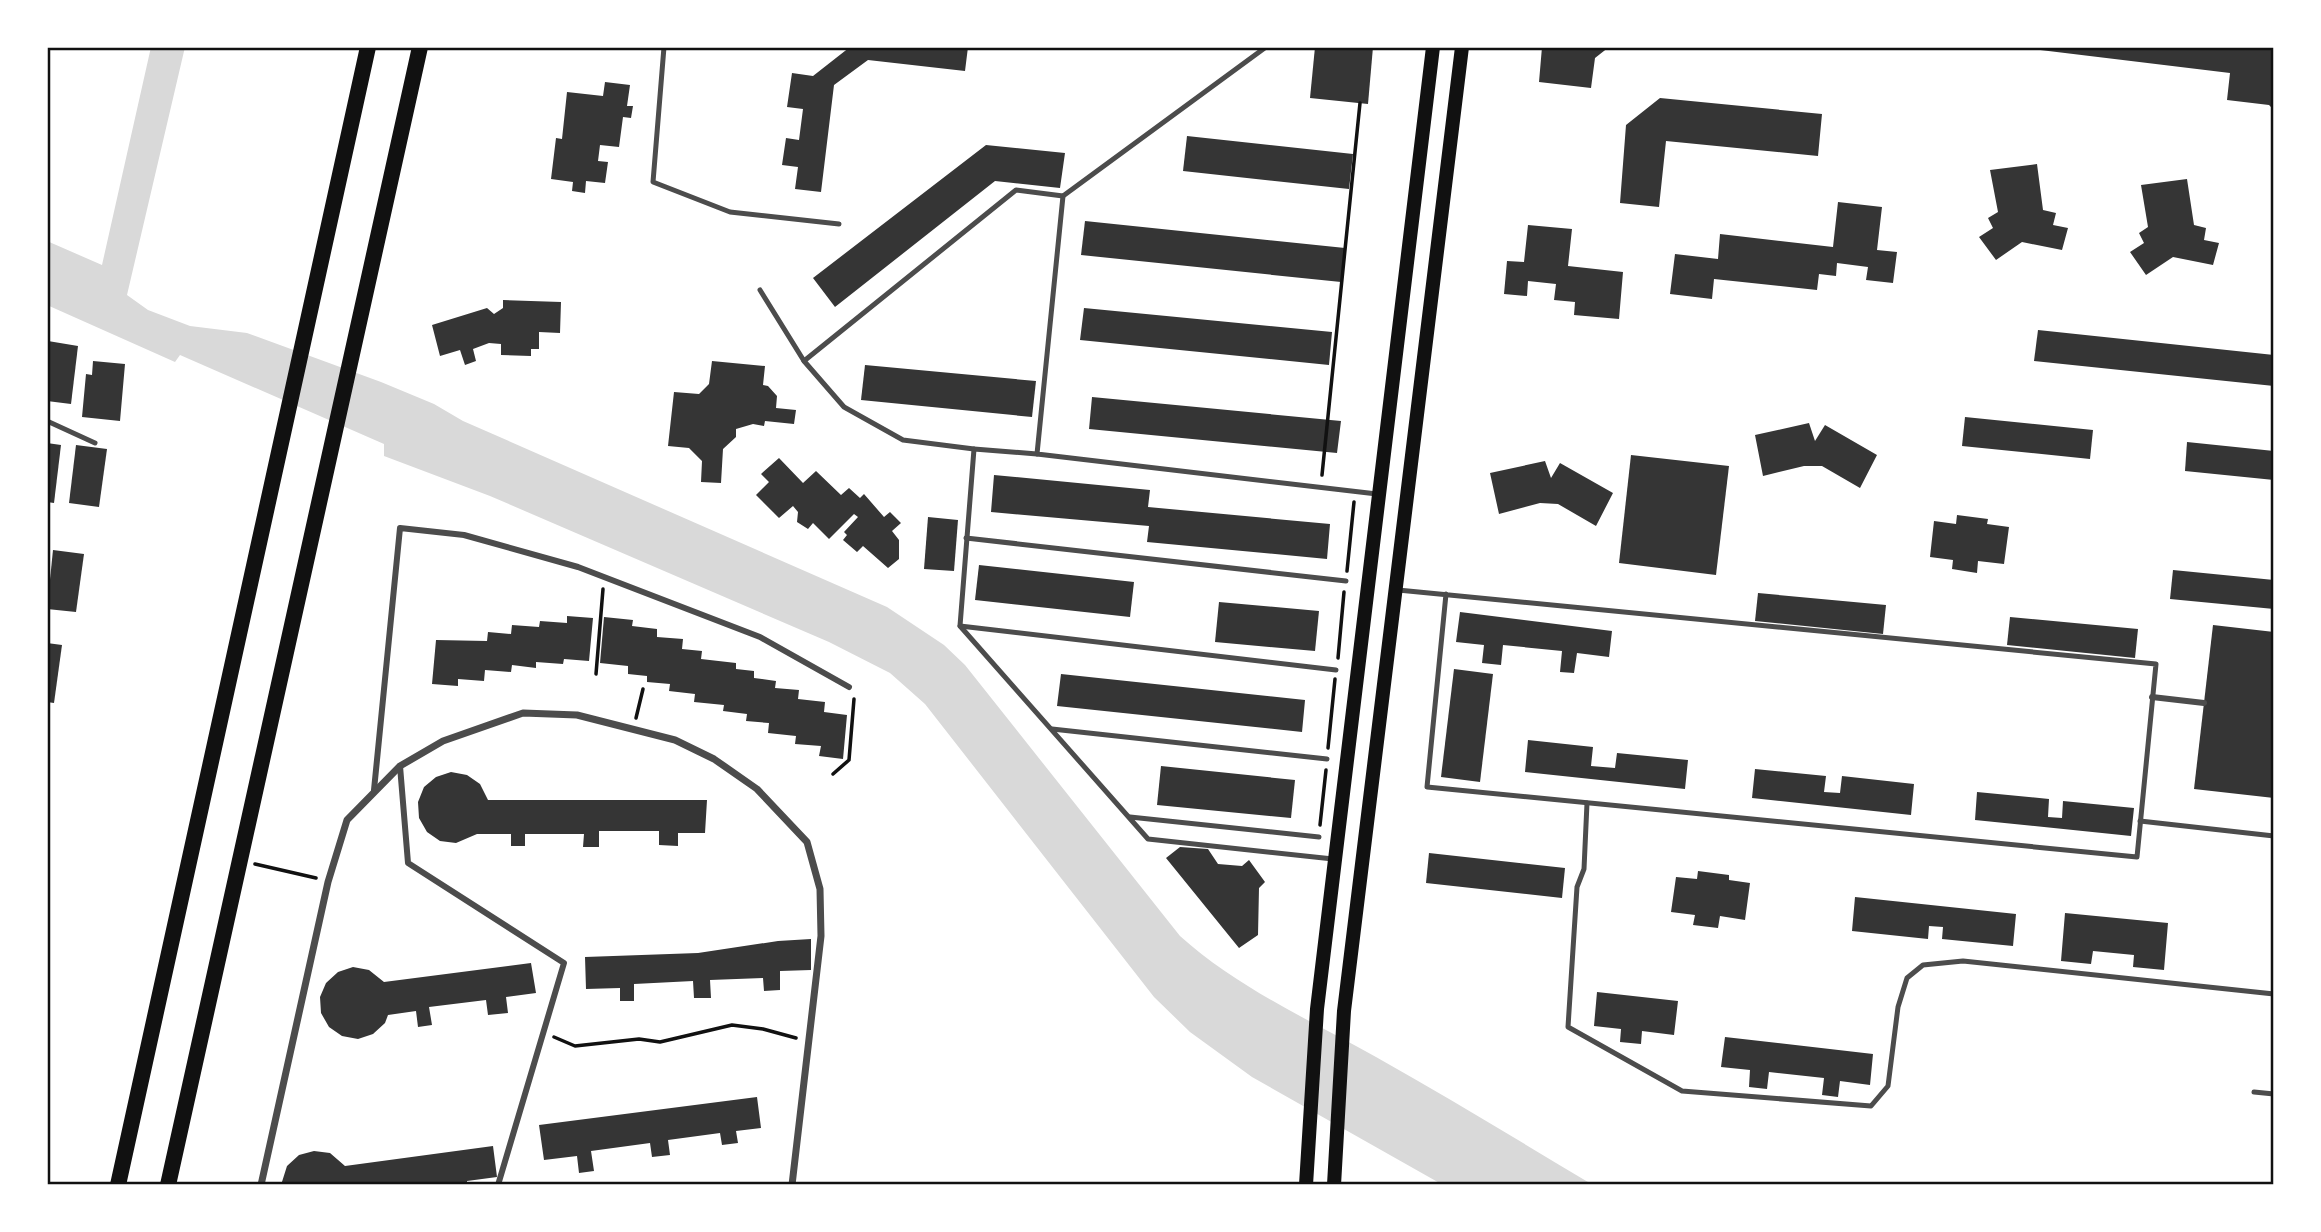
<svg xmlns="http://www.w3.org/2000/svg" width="2321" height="1232" font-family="Roboto,sans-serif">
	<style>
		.water { fill: #d9d9d9 }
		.building { fill: #353535 }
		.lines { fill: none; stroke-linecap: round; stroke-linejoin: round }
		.path { stroke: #111; stroke-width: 3.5 }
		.service { stroke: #4c4c4c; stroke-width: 5 }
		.pedestrian { stroke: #4c4c4c; stroke-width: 6 }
		.minor { stroke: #4c4c4c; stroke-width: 7 }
		.secondary { stroke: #111; stroke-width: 14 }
		.primary { stroke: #111; stroke-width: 16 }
		.neatline { fill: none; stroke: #111; stroke-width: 2.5 }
	</style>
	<rect width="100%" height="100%" fill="#fff"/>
	<path class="water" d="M151,47H185L127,295L148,310L190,326L247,333L381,382L434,404L463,421L887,607L944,645L965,665L1180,936C1238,988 1308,1019 1376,1057C1449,1098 1521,1142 1593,1185H1443L1252,1077L1190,1032L1154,997L925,704L890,673L829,642L490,496L384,456V444L180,355L175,362L47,305V241L102,265Z"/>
	<g class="building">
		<path d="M850,47H968L965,71L868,60L834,85L821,192L795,189L798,167L782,165L786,138L799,140L803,109L787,107L792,73L813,76Z"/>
		<path d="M1315,47H1373L1368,104L1310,98Z"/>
		<path d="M1542,47H1609L1595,58L1591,88L1539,82Z"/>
		<path d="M2016,47H2274V110L2269,105L2227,100L2230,73Z"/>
		<path d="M605,82L630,85L627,106H633L631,118L623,117L619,147L600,145L598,161L608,162L605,183L586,181L585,193L572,191L573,182L551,179L556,138L562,139L567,92L603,96Z"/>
		<path d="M1660,98L1822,114L1818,156L1666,141L1659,207L1620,203L1626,125Z"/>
		<path d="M1187,136L1353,154L1349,189L1183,171Z"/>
		<path d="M986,145L1065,153L1060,188L995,181L835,307L813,278Z"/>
		<path d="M2037,164L2043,210L2056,213L2053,225L2068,228L2062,250L2022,242L1996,260L1979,237L1993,228L1988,218L1998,212L1990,170Z"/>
		<path d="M2187,179L2194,225L2206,228L2204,240L2219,243L2213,265L2173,257L2146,275L2130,252L2144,243L2139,233L2148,227L2141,185Z"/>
		<path d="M1838,202L1882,207L1877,250L1897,252L1893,283L1866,280L1868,267L1837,263L1836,276L1819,274L1817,290L1714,279L1712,299L1670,294L1675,254L1718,259L1720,234L1833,247Z"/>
		<path d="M1085,221L1345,248L1341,282L1081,255Z"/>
		<path d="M1528,225L1572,229L1568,266L1623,272L1619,319L1574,315L1575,302L1554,300L1556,284L1528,281L1527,296L1504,294L1507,261L1524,262Z"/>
		<path d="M503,300L561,302L560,333L539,332V349H531V356L501,355V344L489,343L473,349L476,361L465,365L460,350L440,356L432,325L487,308L494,314L503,308Z"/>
		<path d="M1084,308L1332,332L1329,365L1080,340Z"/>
		<path d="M2038,330L2274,355V386L2034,361Z"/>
		<path d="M48,341L78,346L71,404L47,401Z"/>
		<path d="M93,361L125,364L120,421L82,417L86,374L92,375Z"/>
		<path d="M712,361L765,366L763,385L768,386L777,396L776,408L796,410L794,424L765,421L764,426L753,424L736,429V437L723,449L721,483L701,482L702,461L689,448L668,446L674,392L699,394L709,384Z"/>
		<path d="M865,365L1036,381L1032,417L861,400Z"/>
		<path d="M1092,397L1341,421L1337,453L1089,429Z"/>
		<path d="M1965,417L2093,430L2090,459L1962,446Z"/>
		<path d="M1809,423L1815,441L1825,425L1877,455L1860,488L1822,466H1804L1763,476L1755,435Z"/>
		<path d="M2187,442L2274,451V480L2185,471Z"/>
		<path d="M47,443L61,445L54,503L47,502Z"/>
		<path d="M76,445L107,449L99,507L69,503Z"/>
		<path d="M1631,455L1729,466L1716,575L1619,563Z"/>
		<path d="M779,458L803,483L816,471L841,495L849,488L860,498L864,494L884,517L890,512L901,523L892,531L899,540V559L888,568L863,546L857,552L843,540L847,535L844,532L858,517L854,514L829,539L813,523L808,529L797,522L798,512L793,506L779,518L756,495L769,482L761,474Z"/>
		<path d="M1545,461L1551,478L1560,463L1613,493L1596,526L1558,504L1540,503L1499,514L1490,473Z"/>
		<path d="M994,475L1150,490L1148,507L1330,524L1327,559L1147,542L1149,526L991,512Z"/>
		<path d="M1957,515L1988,519L1987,524L2009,527L2004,564L1978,561L1977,573L1952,569L1953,560L1930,557L1934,521L1956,524Z"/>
		<path d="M928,517L958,520L954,571L924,569Z"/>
		<path d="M53,550L84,554L76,612L47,609Z"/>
		<path d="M979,565L1134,582L1130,617L975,600Z"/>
		<path d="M2173,570L2274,580V609L2170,599Z"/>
		<path d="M1758,593L1886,605L1883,634L1755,621Z"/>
		<path d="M1219,602L1319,611L1315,651L1215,642Z"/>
		<path d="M1460,612L1612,631L1609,657L1577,653L1574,673L1560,672L1562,651L1503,645L1501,665L1482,663L1484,645L1456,642Z"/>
		<path d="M567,616L593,618L589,661L564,659L563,664L536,662V668L512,665L511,672L485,670L484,681L458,679V686L432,684L436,640L487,641L488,632L511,634L512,625L539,627L540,621L567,623Z"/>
		<path d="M604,617L633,620L632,626L657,629V637L683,639L682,649L702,651L701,659L736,663V669L754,671V678L776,681L775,688L799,690L798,699L825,702L824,712L847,715L843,759L819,756L821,746L795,744L796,736L768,733L769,723L746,721L747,714L723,711L724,705L694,702L695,694L669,691L670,684L647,682V676L628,674V666L600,663Z"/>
		<path d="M2010,617L2138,629L2135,658L2007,645Z"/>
		<path d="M2213,625L2274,632V798L2194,789Z"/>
		<path d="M47,643L62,645L54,703L47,702Z"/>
		<path d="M1454,669L1493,674L1480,782L1441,777Z"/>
		<path d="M1061,674L1305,700L1302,732L1057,706Z"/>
		<path d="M1528,740L1593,747L1591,766L1615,768L1617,753L1688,760L1685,789L1525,772Z"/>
		<path d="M1161,766L1295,780L1291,818L1157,805Z"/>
		<path d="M1755,769L1826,776L1824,792L1840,793L1842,776L1914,784L1911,815L1752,798Z"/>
		<path d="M451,772L467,775L480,784L488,800H707L705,833H678V846L659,845V831H599V847H583L584,834H525V846H511V834H477L456,843L440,841L427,832L419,818L418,802L424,787L436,777Z"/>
		<path d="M1977,792L2049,799L2048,817L2062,818L2063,801L2134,808L2131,836L1975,820Z"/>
		<path d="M1180,847L1208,849L1218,864L1242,866L1249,860L1265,882L1259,888L1258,935L1239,948L1166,858Z"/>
		<path d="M1429,853L1565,868L1562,898L1426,883Z"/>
		<path d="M1698,871L1729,875V880L1750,883L1745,920L1720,916L1718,928L1693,925L1695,915L1671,912L1676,877L1697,879Z"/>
		<path d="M1855,897L2016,914L2013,946L1942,939L1943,927L1929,926L1928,939L1852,931Z"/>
		<path d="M2065,913L2168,923L2164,970L2133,967L2134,955L2093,951L2091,964L2061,961Z"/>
		<path d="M811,939V970L780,971V990L764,991L763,978L710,980L711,998H694L693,981L634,984V1001H620V988L586,989L585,957L698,953L778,941Z"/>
		<path d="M531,963L536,993L506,997L508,1013L488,1015L486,1000L429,1007L432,1025L418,1027L416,1011L388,1015L385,1023L373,1034L358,1039L342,1036L329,1027L321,1013L320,997L326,983L338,972L353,967L369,970L384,982Z"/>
		<path d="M1597,992L1678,1001L1674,1035L1642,1031L1641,1044L1620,1042L1621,1029L1594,1026Z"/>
		<path d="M1725,1037L1873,1054L1870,1085L1840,1081L1838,1097L1822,1095L1824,1078L1769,1072L1767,1089L1749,1087L1750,1070L1721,1067Z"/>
		<path d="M757,1097L761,1128L736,1131L738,1143L722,1145L720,1133L668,1140L670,1155L652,1157L650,1143L591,1151L594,1171L579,1173L577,1156L544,1160L539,1125Z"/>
		<path d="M493,1146L497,1177L467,1181V1185H281L287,1166L299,1155L314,1151L330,1153L345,1166Z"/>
	</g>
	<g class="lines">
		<g class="path">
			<path d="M1322,475L1360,103"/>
			<path d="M1347,571L1354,502"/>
			<path d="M1338,658L1344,592"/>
			<path d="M596,674L603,589"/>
			<path d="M636,718L643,689"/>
			<path d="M1328,748L1335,679"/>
			<path d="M833,774L849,760L854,699"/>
			<path d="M1320,825L1326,770"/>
			<path d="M255,864L316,878"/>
			<path d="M554,1037L575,1046L639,1039L660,1042L732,1025L763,1029L796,1038"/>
		</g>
		<g class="service">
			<path d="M664,47L653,182L730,212L839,224"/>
			<path d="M1063,196L1037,454L1377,494"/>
			<path d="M760,290L804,361L844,407L903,440L974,449"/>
			<path d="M804,361L1016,190L1063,196L1266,47"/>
			<path d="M47,421L95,443"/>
			<path d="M1037,454L974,449L960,626L1148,839L1333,859"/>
			<path d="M966,538L1346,581"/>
			<path d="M1398,590L2156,664L2137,857L1427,787L1446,594"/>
			<path d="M960,626L1336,670"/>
			<path d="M1052,729L1327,759"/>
			<path d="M1587,803L1584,869L1577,887L1568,1027L1682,1091L1871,1106L1888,1086L1898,1007L1907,978L1923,965L1963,961L2274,994"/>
			<path d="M1130,817L1319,837"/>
			<path d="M2140,821L2274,836"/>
			<path d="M2254,1092L2274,1094"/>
		</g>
		<g class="pedestrian">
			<path d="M2152,697L2204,703"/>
			<path d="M400,766L408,863L564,963L498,1185"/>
			<path d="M374,790L400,528L464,535L578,567L760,637L849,687"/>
		</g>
		<path class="minor" d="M261,1185L328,882L347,820L400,766L443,741L523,713L577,715L675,740L714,759L757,789L807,842L820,889L821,936L792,1185"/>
		<g class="secondary">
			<path d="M1306,1185L1317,1009L1433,47"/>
			<path d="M1334,1185L1344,1011L1462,47"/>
		</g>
		<g class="primary">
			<path d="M118,1185L368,47"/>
			<path d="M168,1185L420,47"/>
		</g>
	</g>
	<rect width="2321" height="1232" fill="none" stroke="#ffffff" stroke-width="98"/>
	<rect x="49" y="49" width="2223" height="1134" class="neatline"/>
</svg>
